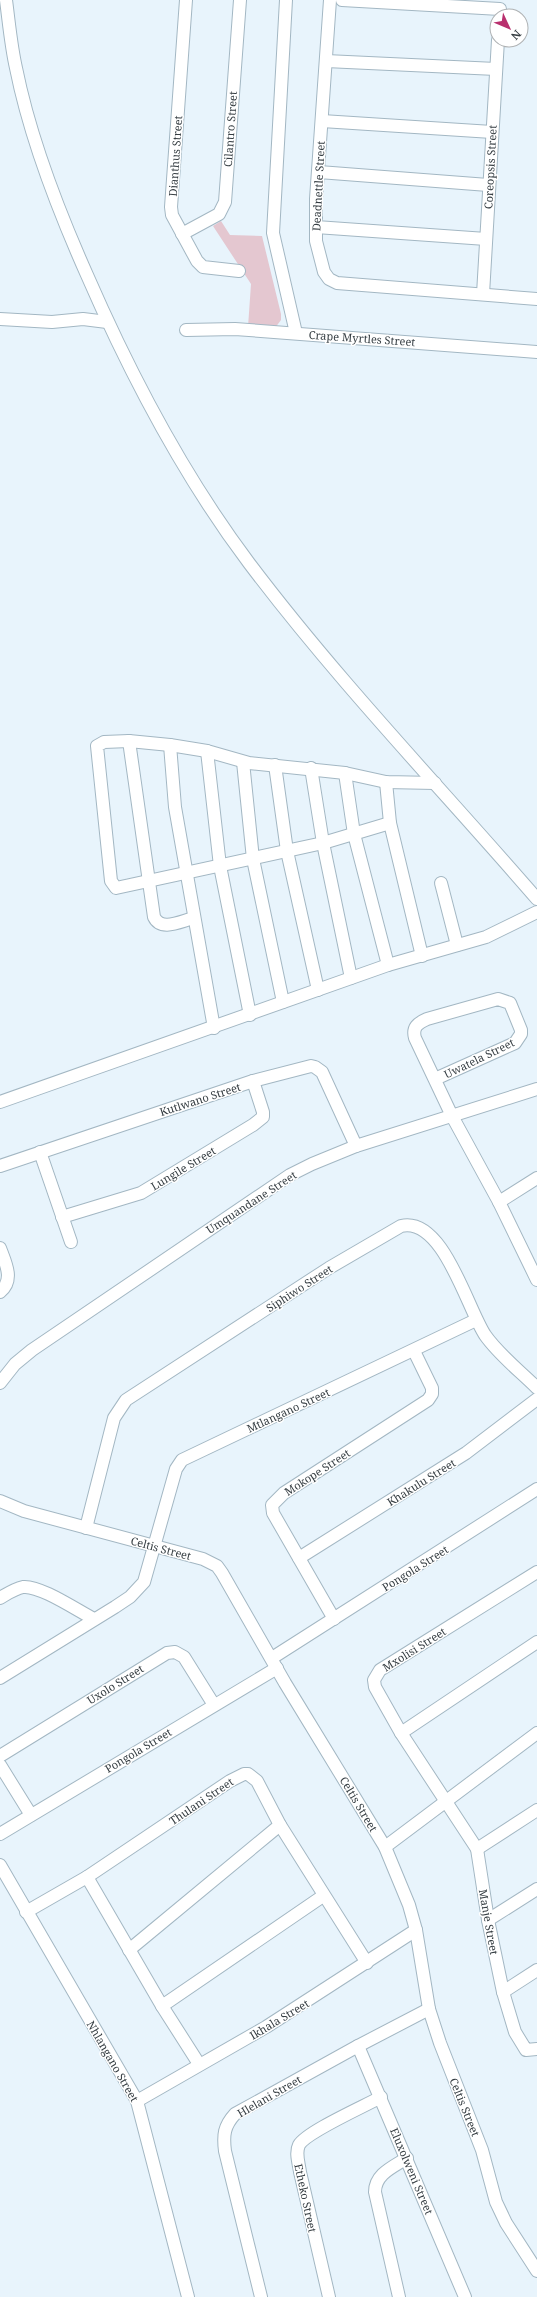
<svg xmlns="http://www.w3.org/2000/svg" width="537" height="2297" font-family="'Noto Serif',serif">
	<style>
		.green { fill: #e4c7d0 }
		.lines { fill: none; stroke-linecap: round; stroke-linejoin: round }
		.minor-casing { stroke: #a3b7c3; stroke-width: 14 }
		.minor { stroke: #fff; stroke-width: 12 }
		.labels { text-anchor: middle; dominant-baseline: central; stroke-width: 3; stroke-linejoin: round; paint-order: stroke }
		.street-label { font-size: 11px; fill: #363e43; stroke: #fff }
	</style>
	<rect width="100%" height="100%" fill="#e8f4fc"/>
	<path class="green" d="M221,221L230,235L262,236L281,314V320L275,328L248,327L251,284L213,226Z"/>
	<g class="lines">
		<g class="minor-casing">
			<g id="minor">
				<path d="M6,0C9,23 11,46 16,68C30,138 58,210 87,275C131,376 182,474 249,563C338,681 441,788 537,899"/>
				<path d="M186,0L171,207L172,215L197,261L203,267L239,271"/>
				<path d="M286,0L273,233L296,333"/>
				<path d="M330,0L316,199V241L324,272L329,279L337,283L537,299"/>
				<path d="M342,0L500,9"/>
				<path d="M326,61L496,69"/>
				<path d="M322,121L492,132"/>
				<path d="M319,172L488,185"/>
				<path d="M316,227L486,239"/>
				<path d="M182,234L219,214L225,202L240,0"/>
				<path d="M483,294L498,40"/>
				<path d="M0,319L52,322L83,319L107,322"/>
				<path d="M186,330L235,329L537,352"/>
				<path d="M129,741L154,917C161,932 181,921 194,918"/>
				<path d="M170,745L175,807L214,1028"/>
				<path d="M207,751L220,866L250,1015"/>
				<path d="M243,762L253,859L283,1002"/>
				<path d="M275,765L287,851L318,990"/>
				<path d="M311,768L323,843L351,978"/>
				<path d="M345,773L354,834L388,965"/>
				<path d="M386,782L390,823L422,956"/>
				<path d="M390,823L323,843L116,888L111,881L97,746L104,742L129,741L170,745L207,751L249,763L345,773L386,782L435,783"/>
				<path d="M441,883L457,945"/>
				<path d="M435,1079L515,1043L521,1034V1030L510,1003L498,999L427,1019C418,1023 412,1027 415,1038L452,1116L499,1202L537,1280"/>
				<path d="M0,1102L388,965L486,937L537,912"/>
				<path d="M40,1152L71,1242"/>
				<path d="M0,1166L253,1081L311,1066L315,1067L322,1072L356,1146"/>
				<path d="M499,1202L537,1178"/>
				<path d="M62,1217L141,1193L253,1125L263,1117V1112L253,1081"/>
				<path d="M0,1248C5,1262 15,1280 0,1292"/>
				<path d="M0,1383L15,1364L32,1350L290,1175L312,1164L356,1146L537,1089"/>
				<path d="M0,1501L24,1511L203,1559L217,1566L222,1573L285,1683L385,1847L409,1905L416,1930L429,2009L440,2043L482,2150L496,2202L506,2223L537,2271"/>
				<path d="M86,1528L114,1418L126,1400L329,1268L401,1226C443,1216 467,1308 485,1335C499,1355 520,1371 537,1388"/>
				<path d="M299,1558L466,1453L537,1399"/>
				<path d="M537,1572L380,1670L374,1680L375,1687L401,1733L477,1849L488,1920L503,1992L515,2032L526,2050L537,2049"/>
				<path d="M0,1598C7,1594 14,1589 23,1587C40,1585 78,1611 94,1619"/>
				<path d="M334,1619L273,1513L272,1505L284,1493L428,1400L432,1394V1388L414,1351"/>
				<path d="M272,1658L537,1489"/>
				<path d="M0,1678L115,1607L130,1597L144,1582L176,1469L182,1460L476,1320"/>
				<path d="M401,1733L537,1642"/>
				<path d="M0,1756L167,1653L175,1652L184,1657L214,1705"/>
				<path d="M0,1765L31,1815"/>
				<path d="M0,1834L277,1668"/>
				<path d="M385,1847L537,1733"/>
				<path d="M477,1849L537,1810"/>
				<path d="M0,1865L137,2101L188,2297"/>
				<path d="M87,1877L162,2006L199,2064"/>
				<path d="M26,1912L87,1877L230,1781L244,1774H248L257,1781L280,1825L367,1963"/>
				<path d="M488,1920L537,1889"/>
				<path d="M129,1950L280,1825"/>
				<path d="M503,1992L537,1970"/>
				<path d="M162,2006L323,1896"/>
				<path d="M358,2046L465,2297"/>
				<path d="M137,2101L266,2027L416,1930"/>
				<path d="M261,2297L225,2151C223,2135 224,2126 235,2114L358,2046L429,2009"/>
				<path d="M329,2297L300,2172C299,2164 295,2153 299,2145C306,2132 365,2106 381,2097"/>
				<path d="M399,2297L375,2192C375,2174 393,2167 407,2158"/>
			</g>
		</g>
		<use href="#minor" class="minor"/>
	</g>
	<g class="labels">
		<g class="street-label">
			<text transform="translate(230 129) rotate(-86)">Cilantro Street</text>
			<text transform="translate(175 156) rotate(-86)">Dianthus Street</text>
			<text transform="translate(490 167) rotate(-87)">Coreopsis Street</text>
			<text transform="translate(318 186) rotate(-87)">Deadnettle Street</text>
			<text transform="translate(362 338) rotate(4)">Crape Myrtles Street</text>
			<text transform="translate(479 1058) rotate(-26)">Uwatela Street</text>
			<text transform="translate(200 1099) rotate(-18)">Kutlwano Street</text>
			<text transform="translate(183 1168) rotate(-31)">Lungile Street</text>
			<text transform="translate(251 1202) rotate(-33)">Umquandane Street</text>
			<text transform="translate(299 1288) rotate(-33)">Siphiwo Street</text>
			<text transform="translate(288 1410) rotate(-25)">Mtlangano Street</text>
			<text transform="translate(317 1472) rotate(-33)">Mokope Street</text>
			<text transform="translate(421 1482) rotate(-32)">Khakulu Street</text>
			<text transform="translate(161 1548) rotate(15)">Celtis Street</text>
			<text transform="translate(415 1568) rotate(-32)">Pongola Street</text>
			<text transform="translate(414 1649) rotate(-32)">Mxolisi Street</text>
			<text transform="translate(115 1684) rotate(-32)">Uxolo Street</text>
			<text transform="translate(138 1750) rotate(-31)">Pongola Street</text>
			<text transform="translate(201 1801) rotate(-34)">Thulani Street</text>
			<text transform="translate(359 1804) rotate(59)">Celtis Street</text>
			<text transform="translate(489 1922) rotate(80)">Manje Street</text>
			<text transform="translate(279 2019) rotate(-31)">Ikhala Street</text>
			<text transform="translate(113 2061) rotate(60)">Nhlangano Street</text>
			<text transform="translate(269 2096) rotate(-30)">Hlelani Street</text>
			<text transform="translate(465 2107) rotate(68)">Celtis Street</text>
			<text transform="translate(412 2171) rotate(67)">Eluxolweni Street</text>
			<text transform="translate(306 2198) rotate(78)">Etheko Street</text>
		</g>
	</g>
	<g transform="translate(509 28) rotate(134)"><circle r="19" fill="#ffffff" stroke="#afb2b4"/>
	<path d="M0-3L7 15L0 10L-7 15Z" fill="#b9306e"/>
	<text y="-6" font-size="11" font-weight="bold" text-anchor="middle" fill="#363e43">N</text>
	</g>
</svg>
